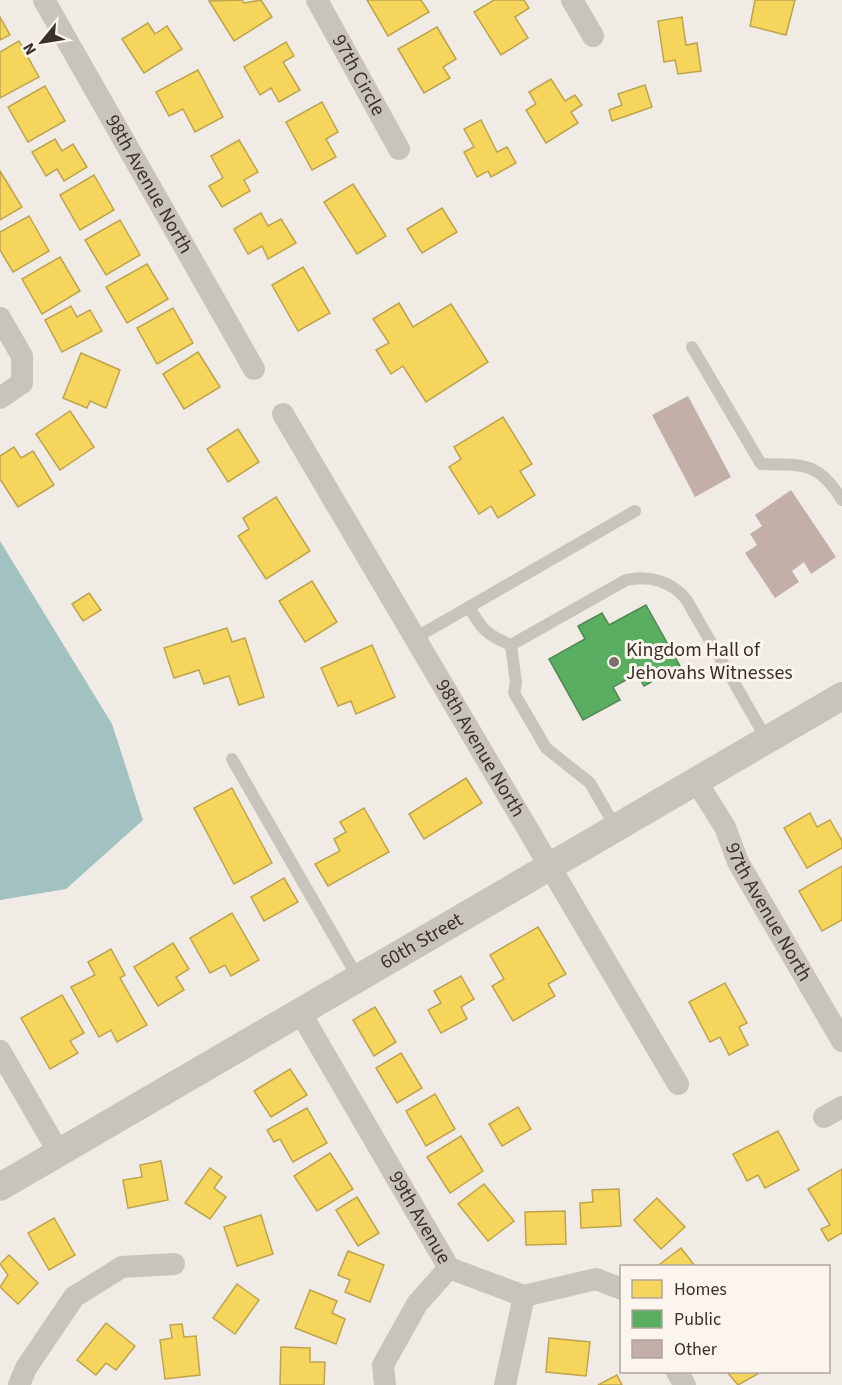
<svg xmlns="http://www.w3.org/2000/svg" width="842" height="1385" font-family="'Source Sans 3',sans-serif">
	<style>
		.water { fill: #a1c2c1 }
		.homes { fill: #f6d55c; stroke: #bea44d; stroke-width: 1.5 }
		.public { fill: #5aae61; stroke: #518851; stroke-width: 1.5 }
		.building { fill: #c3afa7 }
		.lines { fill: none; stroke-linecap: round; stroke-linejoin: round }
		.service { stroke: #c9c3be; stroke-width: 12 }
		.minor { stroke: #c9c3be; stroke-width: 22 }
		.tertiary { stroke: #c9c3be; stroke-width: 28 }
		.poi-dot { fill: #7a716c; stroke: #fbf5ee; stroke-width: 2 }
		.labels { text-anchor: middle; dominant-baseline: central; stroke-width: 6; stroke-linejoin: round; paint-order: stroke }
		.street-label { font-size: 20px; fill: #3b302b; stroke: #fbf5ee }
		.poi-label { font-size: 20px; fill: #3b302b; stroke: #fbf5ee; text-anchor: start }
	</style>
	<rect width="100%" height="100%" fill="#f0ebe5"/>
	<path class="water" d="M0,541L112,724L143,820L66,889L0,900Z"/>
	<g class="homes">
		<path d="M242,0L244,3L261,0L272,17L234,41L209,1Z"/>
		<path d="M367,0H421L429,12L388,36Z"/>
		<path d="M494,0H524L529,8L515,17L528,38L501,55L474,12Z"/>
		<path d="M755,0H795L786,35L750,26Z"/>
		<path d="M0,17L10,35L0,40Z"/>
		<path d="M682,17L686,45L697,43L701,71L678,74L675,60L664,62L658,21Z"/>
		<path d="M148,23L155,34L167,26L182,49L144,73L122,39Z"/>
		<path d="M437,27L456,59L443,67L450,78L424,93L398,49Z"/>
		<path d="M19,41L39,77L0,98V52Z"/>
		<path d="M286,42L294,56L283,62L300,90L279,102L271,88L260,95L244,67Z"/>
		<path d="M198,70L223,117L195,132L183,109L169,116L156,92Z"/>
		<path d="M551,79L565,101L575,95L582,105L571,112L578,123L546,143L526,110L536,104L529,92Z"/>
		<path d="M645,85L652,107L612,121L609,110L622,105L618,94Z"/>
		<path d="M45,86L65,121L28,142L8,107Z"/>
		<path d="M322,102L338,132L326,139L336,157L312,170L286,122Z"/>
		<path d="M481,120L497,152L507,147L516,163L491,177L488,171L477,177L464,152L474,147L464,129Z"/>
		<path d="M55,139L62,151L73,144L87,167L64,181L57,169L46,176L32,152Z"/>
		<path d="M239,140L258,172L244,180L250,191L222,207L209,186L223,178L211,156Z"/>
		<path d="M0,171L22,207L0,220Z"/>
		<path d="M94,175L114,210L80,230L60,195Z"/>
		<path d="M353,184L386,236L357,254L324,202Z"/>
		<path d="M442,208L457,232L422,253L407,229Z"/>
		<path d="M261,213L268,226L281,219L296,243L268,259L262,246L248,254L234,229Z"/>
		<path d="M29,216L49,251L13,272L0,250V232Z"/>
		<path d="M120,220L140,255L106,275L85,240Z"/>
		<path d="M60,257L80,291L42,314L22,279Z"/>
		<path d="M147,264L168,299L127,323L106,287Z"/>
		<path d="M303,267L330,313L298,331L272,285Z"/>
		<path d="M399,303L413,327L451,304L488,362L426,402L403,366L391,374L376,350L389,343L373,319Z"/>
		<path d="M71,306L77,317L90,310L102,331L62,352L45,320Z"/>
		<path d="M173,308L193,343L157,364L137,328Z"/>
		<path d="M198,352L220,387L184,409L163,374Z"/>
		<path d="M81,353L120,370L106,408L90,401L87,408L63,398Z"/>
		<path d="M70,411L94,447L60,470L36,434Z"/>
		<path d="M503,417L532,464L520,471L535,495L498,518L491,506L479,514L449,467L461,459L454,447Z"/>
		<path d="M238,429L259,462L228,482L207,449Z"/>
		<path d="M14,447L21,458L33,451L54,485L18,507L0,479V456Z"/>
		<path d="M276,497L310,551L266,579L238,536L249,529L243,518Z"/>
		<path d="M312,581L337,622L305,642L279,601Z"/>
		<path d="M89,593L101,610L83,621L72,604Z"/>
		<path d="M227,628L232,642L245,638L264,697L239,705L229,676L204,684L199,670L174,678L164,648Z"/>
		<path d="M372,645L395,697L356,714L351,701L338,706L321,668Z"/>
		<path d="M466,778L482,803L424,839L409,814Z"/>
		<path d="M232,788L272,863L234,884L194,808Z"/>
		<path d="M364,808L389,852L328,886L315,864L340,851L334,839L346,832L340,822Z"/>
		<path d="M810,813L817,827L830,820L842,841V848L807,868L784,828Z"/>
		<path d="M842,866V920L822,931L799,891Z"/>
		<path d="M284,878L298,902L264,921L251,897Z"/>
		<path d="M232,913L259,960L231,976L225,965L210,973L190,938Z"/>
		<path d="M538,927L566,974L548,984L555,996L513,1021L492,986L504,979L490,955Z"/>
		<path d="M173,943L189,969L176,977L184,990L158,1006L134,967Z"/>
		<path d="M111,949L125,975L120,978L147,1025L117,1042L111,1030L99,1037L71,987L95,975L88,962Z"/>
		<path d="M461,976L474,999L461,1007L467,1019L441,1033L428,1010L441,1003L434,991Z"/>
		<path d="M725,983L747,1023L739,1027L748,1045L729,1055L720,1037L710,1042L689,1002Z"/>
		<path d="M62,995L84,1033L70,1041L78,1053L50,1069L21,1018Z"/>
		<path d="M375,1007L396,1042L374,1056L353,1020Z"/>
		<path d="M401,1053L422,1088L397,1103L376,1068Z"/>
		<path d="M290,1069L307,1095L271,1117L254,1091Z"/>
		<path d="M435,1094L455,1129L426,1146L406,1111Z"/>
		<path d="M518,1107L531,1129L502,1146L489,1124Z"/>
		<path d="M307,1108L327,1143L293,1162L280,1139L274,1142L267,1130Z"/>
		<path d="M778,1131L799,1170L765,1188L758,1175L747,1181L733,1154Z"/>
		<path d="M461,1136L483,1171L450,1193L427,1157Z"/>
		<path d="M330,1153L353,1189L317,1211L294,1176Z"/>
		<path d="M161,1161L168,1200L128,1208L123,1180L142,1177L140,1165Z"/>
		<path d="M210,1168L222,1177L214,1188L226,1197L210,1219L185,1203Z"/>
		<path d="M842,1169V1233L828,1241L821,1229L830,1225L808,1189Z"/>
		<path d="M484,1184L514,1221L488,1241L458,1204Z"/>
		<path d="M619,1189L621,1226L581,1228L580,1203L593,1202L592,1190Z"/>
		<path d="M357,1197L379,1233L358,1246L336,1210Z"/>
		<path d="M657,1198L685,1227L661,1249L634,1220Z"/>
		<path d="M565,1211L566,1244L526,1245L525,1212Z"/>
		<path d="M261,1215L273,1254L237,1266L224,1227Z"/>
		<path d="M54,1218L75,1255L49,1270L28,1233Z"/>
		<path d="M681,1248L695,1266H662L660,1264Z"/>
		<path d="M348,1251L384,1265L370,1302L345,1292L350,1280L338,1275Z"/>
		<path d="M9,1255L38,1283L18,1304L0,1287L8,1275L0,1264Z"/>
		<path d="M237,1284L259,1300L235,1334L213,1318Z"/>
		<path d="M310,1290L337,1301L332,1313L345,1319L336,1344L295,1328Z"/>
		<path d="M106,1323L135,1346L116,1370L106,1363L96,1375L77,1360Z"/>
		<path d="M182,1324L184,1337L196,1336L200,1375L165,1379L160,1340L172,1338L170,1325Z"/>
		<path d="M549,1338L590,1342L586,1376L546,1372Z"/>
		<path d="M281,1347L310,1348V1362H325L324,1385H280Z"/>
		<path d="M727,1372H761L738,1385Z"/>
		<path d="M617,1375L622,1385H598Z"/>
	</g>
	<path class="public" d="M646,605L680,666L644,686L637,674L613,687L620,700L583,720L549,659L585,639L578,626L602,613L609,625Z"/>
	<g class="building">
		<path d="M688,396L731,477L695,497L652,415Z"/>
		<path d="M791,490L836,557L811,574L804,562L792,571L799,582L775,598L745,553L757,545L750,534L762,526L755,515Z"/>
	</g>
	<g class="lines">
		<g class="service">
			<path d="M692,347L761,464C803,465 818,461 842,500"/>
			<path d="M469,607L635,511"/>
			<path d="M415,638L469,607C482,630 487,635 511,645L626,580C649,575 671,581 686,599L767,740"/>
			<path d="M511,645L516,683L514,693L546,748L590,783L616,828"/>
			<path d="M232,759L358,978"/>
		</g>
		<g class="minor">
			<path id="s1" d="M44,0L254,369"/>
			<path id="s2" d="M317,0L399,149"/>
			<path d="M572,0L593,36"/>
			<path d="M0,318L22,356V383L0,398"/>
			<path id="s3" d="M283,414L678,1084"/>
			<path id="s4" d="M696,781L725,827L738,862L842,1041"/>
			<path id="s5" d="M300,1012L449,1268L524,1296L596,1279L622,1289"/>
			<path d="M0,1051L59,1153"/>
			<path d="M824,1117L842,1107"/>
			<path d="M677,1372L685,1385"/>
			<path d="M19,1385L26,1368L74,1297L122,1267L174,1264"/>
			<path d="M385,1385L383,1365L417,1304L449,1268"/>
			<path d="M505,1385L524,1296"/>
		</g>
		<path class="tertiary" id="s6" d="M0,1187L842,696"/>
	</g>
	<circle class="poi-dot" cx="614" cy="662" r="6"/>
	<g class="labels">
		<g class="street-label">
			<text stroke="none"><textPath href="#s2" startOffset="86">97th Circle</textPath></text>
			<text stroke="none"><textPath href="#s1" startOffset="212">98th Avenue North</textPath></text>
			<text stroke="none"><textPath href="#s3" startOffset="388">98th Avenue North</textPath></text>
			<text stroke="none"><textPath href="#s4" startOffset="150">97th Avenue North</textPath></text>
			<text stroke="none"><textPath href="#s6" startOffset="488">60th Street</textPath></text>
			<text stroke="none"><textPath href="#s5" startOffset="238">99th Avenue</textPath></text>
		</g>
		<g class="poi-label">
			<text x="626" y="650">Kingdom Hall of<tspan x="626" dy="23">Jehovahs Witnesses</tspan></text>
		</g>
	</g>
	<rect x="620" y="1265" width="210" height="108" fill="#fbf5ee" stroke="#aea6a0" stroke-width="1.5"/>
	<rect x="632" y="1280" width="30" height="18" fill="#f6d55c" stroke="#aea6a0" stroke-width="1.5"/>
	<text x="674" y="1295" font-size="18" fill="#3b302b">Homes</text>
	<rect x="632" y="1310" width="30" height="18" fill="#5aae61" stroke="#aea6a0" stroke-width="1.5"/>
	<text x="674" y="1325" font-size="18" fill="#3b302b">Public</text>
	<rect x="632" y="1340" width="30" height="18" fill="#c3afa7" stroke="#aea6a0" stroke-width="1.5"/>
	<text x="674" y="1355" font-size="18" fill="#3b302b">Other</text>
	<g transform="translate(42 42) rotate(240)" stroke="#fbf5ee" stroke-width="4.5" paint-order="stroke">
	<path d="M0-4.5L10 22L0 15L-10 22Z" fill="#3b302b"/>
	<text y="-9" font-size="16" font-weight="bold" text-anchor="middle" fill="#3b302b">N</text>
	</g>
</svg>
